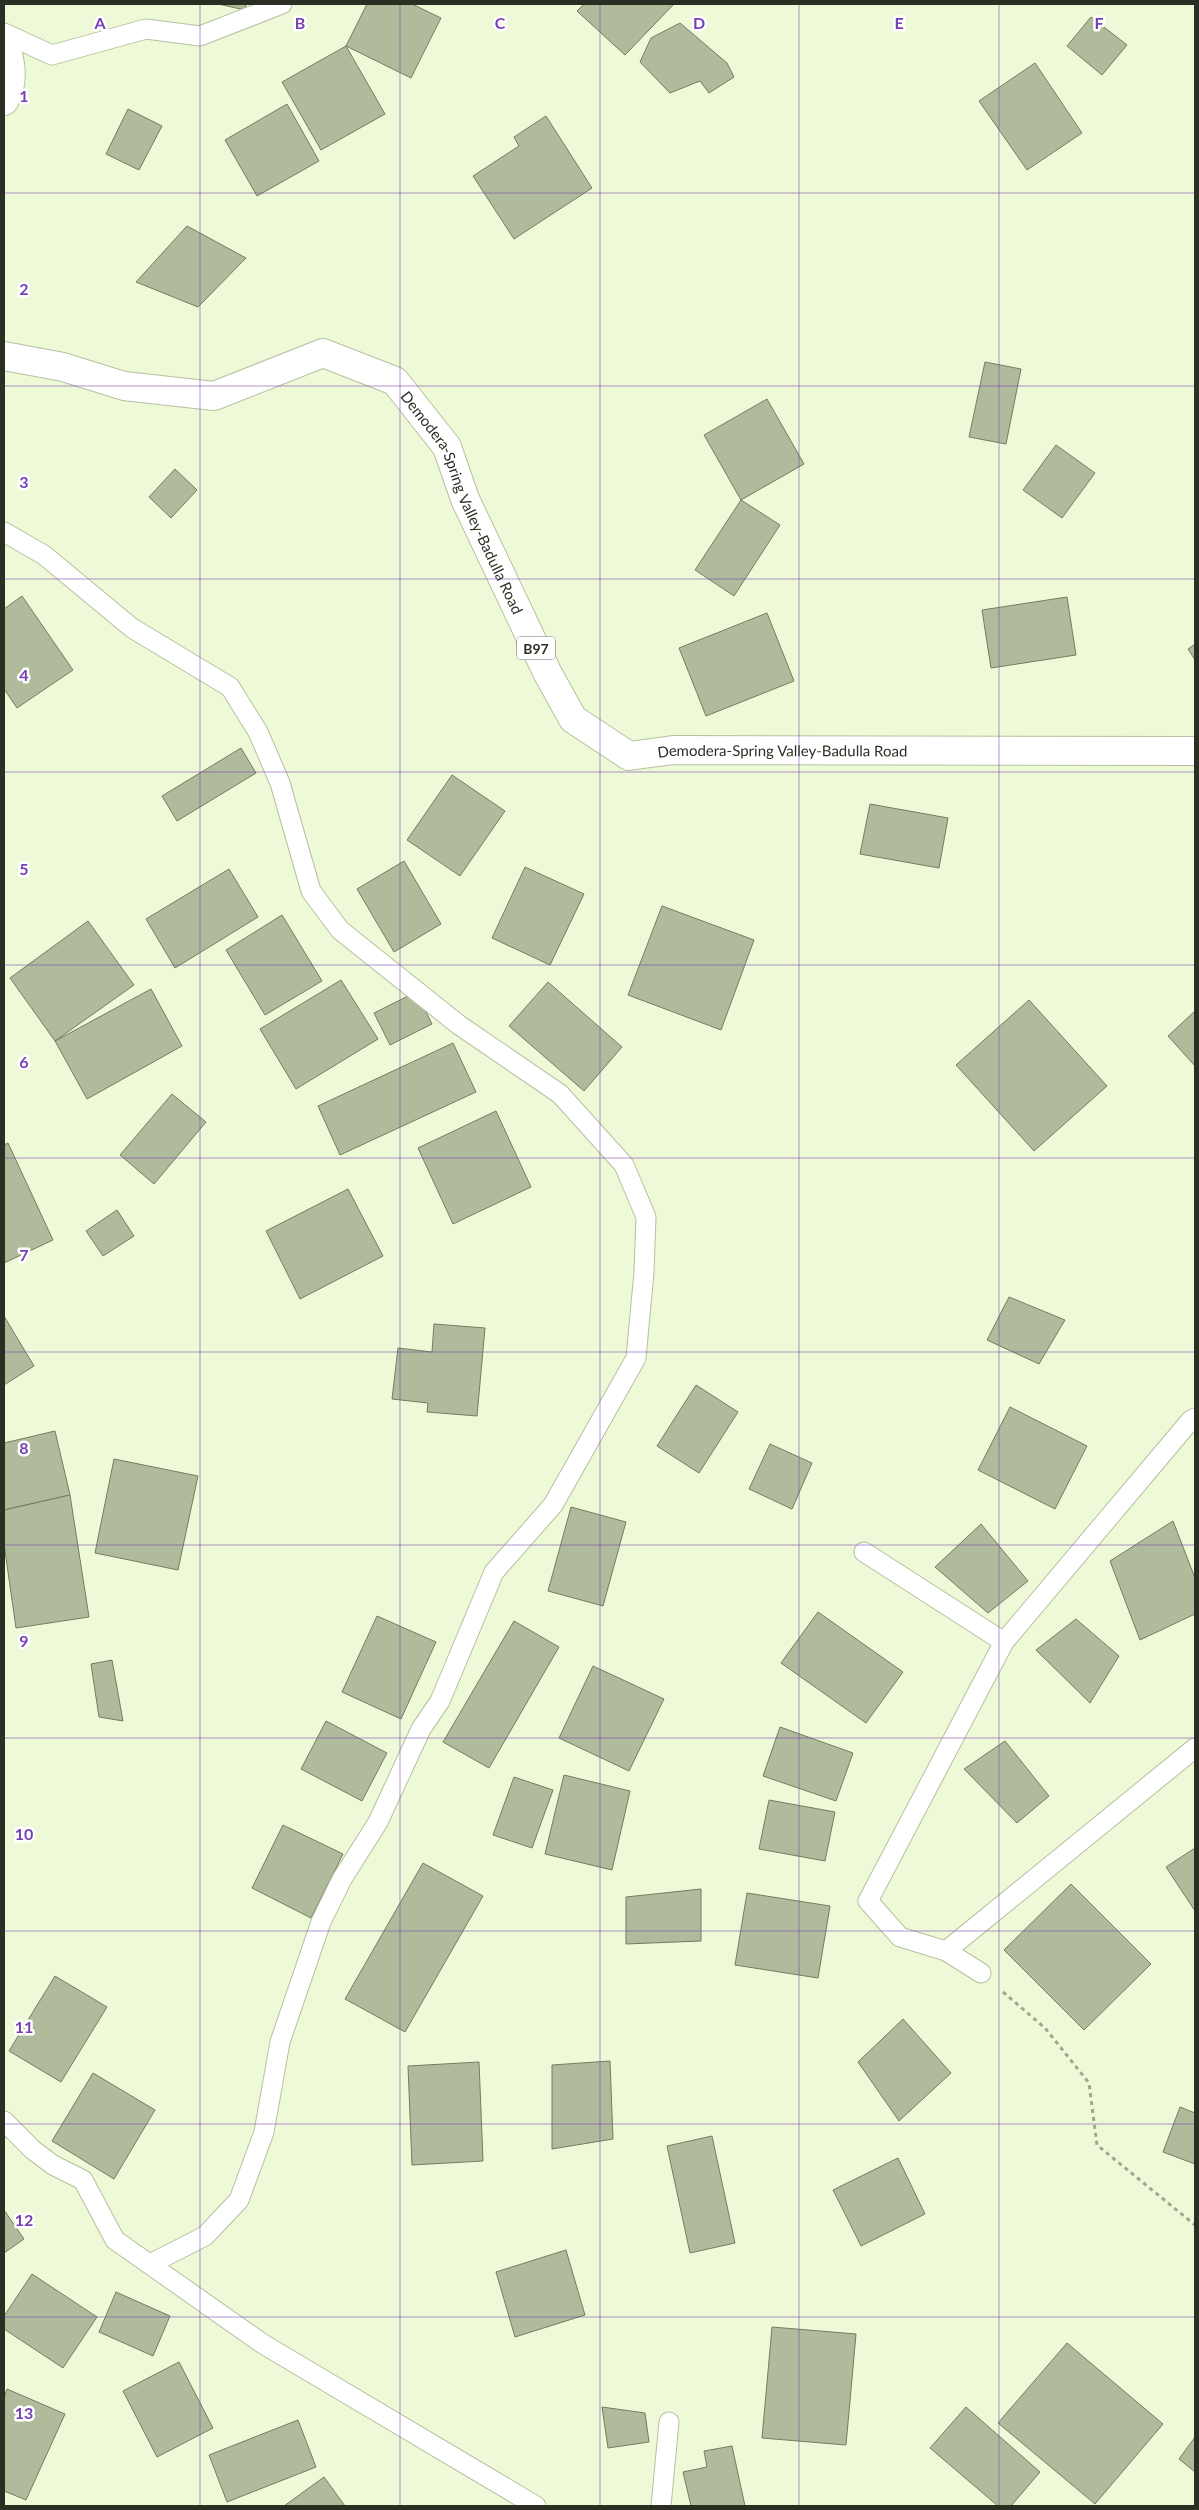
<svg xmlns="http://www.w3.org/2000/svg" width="1199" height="2510" font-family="Lato,sans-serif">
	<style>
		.building { fill: #b0bb9b; stroke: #747d60 }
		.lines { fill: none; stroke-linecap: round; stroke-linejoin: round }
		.lane-casing { stroke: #b6c0a0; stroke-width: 21 }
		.primary-casing { stroke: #b6c0a0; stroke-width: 30 }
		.path { stroke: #9fa78e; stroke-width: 3; stroke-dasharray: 4 4; stroke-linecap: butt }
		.lane { stroke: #fff; stroke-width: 19 }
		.primary { stroke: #fff; stroke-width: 28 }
		.grid { fill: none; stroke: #773fb5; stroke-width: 1; stroke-opacity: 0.55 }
		.labels { text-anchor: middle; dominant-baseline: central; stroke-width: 5; stroke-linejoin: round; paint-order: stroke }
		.shield { fill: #fff; stroke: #6b6d65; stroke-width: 1 }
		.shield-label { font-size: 14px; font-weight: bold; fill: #2b2f23 }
		.street-label { font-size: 15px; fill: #2b2f23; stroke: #fff }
		.grid-label { font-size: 16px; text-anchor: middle; font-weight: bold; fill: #773fb5; stroke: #fff; stroke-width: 5; stroke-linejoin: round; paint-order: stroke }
	</style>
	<rect width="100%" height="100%" fill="#eef9d7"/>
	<g class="building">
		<path d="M218,4H246L245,10Z"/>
		<path d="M367,4H412L441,18L411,78L346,46Z"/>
		<path d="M584,4H674L625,55L577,11Z"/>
		<path d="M1091,17L1127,45L1102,75L1067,46Z"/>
		<path d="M680,23L727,63L734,77L709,93L700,81L670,93L640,62L651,38Z"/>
		<path d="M346,46L385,114L321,150L282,82Z"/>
		<path d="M1035,63L1082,133L1027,170L979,101Z"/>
		<path d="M287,104L319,161L257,196L225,140Z"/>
		<path d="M128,109L162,126L139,170L106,154Z"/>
		<path d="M546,116L592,188L514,239L473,176L519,146L514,137Z"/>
		<path d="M187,226L246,258L198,307L136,282Z"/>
		<path d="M985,362L1021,369L1006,444L969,437Z"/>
		<path d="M767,399L804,464L741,500L704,435Z"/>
		<path d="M1056,445L1095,473L1062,518L1023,490Z"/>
		<path d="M175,469L197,490L171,518L149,497Z"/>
		<path d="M741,500L780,525L734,596L695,570Z"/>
		<path d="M22,596L73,670L17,708L4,689V609Z"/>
		<path d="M1067,597L1076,655L991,668L982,610Z"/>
		<path d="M767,613L794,681L706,716L679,648Z"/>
		<path d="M1195,644V660L1188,649Z"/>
		<path d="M241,748L256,773L177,821L162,796Z"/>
		<path d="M452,775L505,811L460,876L407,840Z"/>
		<path d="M870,804L948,818L939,868L860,854Z"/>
		<path d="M404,861L441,924L394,952L357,889Z"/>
		<path d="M525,867L584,894L550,965L492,938Z"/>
		<path d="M229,869L258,917L175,968L146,919Z"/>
		<path d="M662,906L754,940L721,1030L628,995Z"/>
		<path d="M282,915L322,981L265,1015L226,950Z"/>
		<path d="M88,921L134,985L55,1041L10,978Z"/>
		<path d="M341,980L378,1039L296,1089L260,1029Z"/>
		<path d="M548,982L622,1047L584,1091L509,1026Z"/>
		<path d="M151,989L182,1046L87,1099L55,1041Z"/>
		<path d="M416,992L432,1024L390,1045L374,1013Z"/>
		<path d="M1029,1000L1107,1086L1034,1151L956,1065Z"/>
		<path d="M1195,1011V1066L1168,1036Z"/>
		<path d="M453,1043L476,1092L340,1155L318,1106Z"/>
		<path d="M172,1094L206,1122L154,1184L120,1155Z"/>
		<path d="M496,1111L531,1187L453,1224L418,1148Z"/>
		<path d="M8,1143L53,1240L4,1263V1145Z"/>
		<path d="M348,1189L383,1256L300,1299L266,1231Z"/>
		<path d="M117,1210L134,1236L103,1256L86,1231Z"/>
		<path d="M1009,1297L1065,1320L1039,1364L987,1340Z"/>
		<path d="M4,1316L34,1366L4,1385Z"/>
		<path d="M434,1324L485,1328L477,1416L427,1412L428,1403L392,1399L398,1348L432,1352Z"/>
		<path d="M696,1385L738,1412L699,1473L657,1446Z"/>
		<path d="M1010,1407L1087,1446L1055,1509L978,1470Z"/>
		<path d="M55,1431L70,1495L4,1510V1443Z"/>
		<path d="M770,1444L812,1463L792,1509L749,1489Z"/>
		<path d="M114,1459L198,1476L178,1570L95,1553Z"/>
		<path d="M70,1495L89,1617L16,1628L4,1544V1510Z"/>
		<path d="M571,1507L626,1522L603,1606L548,1591Z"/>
		<path d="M1173,1521L1195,1578V1614L1140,1640L1110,1561Z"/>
		<path d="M981,1524L1028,1581L988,1613L935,1567Z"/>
		<path d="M818,1612L903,1672L866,1723L781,1663Z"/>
		<path d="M377,1616L436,1642L401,1719L342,1692Z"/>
		<path d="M1076,1619L1119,1656L1090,1703L1036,1650Z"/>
		<path d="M514,1621L559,1647L489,1768L443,1742Z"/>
		<path d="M112,1660L123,1721L99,1717L91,1664Z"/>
		<path d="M593,1666L664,1699L629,1771L559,1738Z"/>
		<path d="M326,1721L387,1753L362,1801L301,1769Z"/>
		<path d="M780,1727L853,1753L836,1801L763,1776Z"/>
		<path d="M1005,1741L1049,1796L1017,1823L964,1769Z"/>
		<path d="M564,1775L630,1791L612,1870L545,1854Z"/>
		<path d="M514,1777L553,1790L532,1848L493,1835Z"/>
		<path d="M769,1800L835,1812L825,1861L759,1849Z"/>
		<path d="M283,1825L343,1854L311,1918L252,1888Z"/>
		<path d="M1195,1848V1911L1166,1867Z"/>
		<path d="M423,1863L483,1896L405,2032L345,1999Z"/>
		<path d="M1071,1884L1151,1964L1084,2030L1004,1950Z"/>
		<path d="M701,1889V1941L626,1944V1897Z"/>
		<path d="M747,1893L830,1906L818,1978L735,1965Z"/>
		<path d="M55,1976L107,2007L61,2082L9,2051Z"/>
		<path d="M903,2019L951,2073L899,2121L858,2062Z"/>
		<path d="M610,2061L613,2139L552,2149V2065Z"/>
		<path d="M479,2062L483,2161L412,2165L408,2066Z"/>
		<path d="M93,2073L155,2110L114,2179L52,2141Z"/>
		<path d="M1180,2107L1195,2113V2164L1163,2152Z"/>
		<path d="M712,2136L735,2243L690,2253L667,2146Z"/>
		<path d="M898,2158L925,2214L861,2246L833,2190Z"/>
		<path d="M4,2210L24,2239L4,2253Z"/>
		<path d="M566,2250L585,2315L515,2337L496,2272Z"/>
		<path d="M32,2274L97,2317L63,2368L4,2329V2316Z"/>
		<path d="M116,2292L170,2316L153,2356L99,2332Z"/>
		<path d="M772,2327L856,2334L846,2445L762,2438Z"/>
		<path d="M1067,2343L1163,2424L1095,2504L998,2423Z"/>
		<path d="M179,2362L213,2428L157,2457L123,2391Z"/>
		<path d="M7,2389L65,2414L26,2500L4,2491V2398Z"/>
		<path d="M602,2407L645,2413L649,2442L608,2448Z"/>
		<path d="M966,2407L1040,2472L1011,2506H998L930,2448Z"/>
		<path d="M298,2420L316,2467L227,2502L209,2455Z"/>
		<path d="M1195,2437V2472L1179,2459Z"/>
		<path d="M732,2446L745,2506H691L683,2472L707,2467L704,2451Z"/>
		<path d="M324,2477L345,2506H284Z"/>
	</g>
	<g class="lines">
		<g class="lane-casing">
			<g id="lane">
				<path d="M4,33L52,55L146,29L200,36L282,4"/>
				<path d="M4,532L44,555L132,628L230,687L258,732L280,783L311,891L340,930L459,1025L560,1094L624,1165L646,1217L644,1272L636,1358L553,1505L494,1572L440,1701L421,1729L378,1822L342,1879L321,1922L280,2042L264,2132L239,2200L205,2236L150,2264"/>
				<path d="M864,1552L1004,1642"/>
				<path d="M946,1951L1195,1748"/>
				<path d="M981,1973L946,1951L900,1937L868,1901L1004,1642L1190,1421L1195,1418"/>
				<path d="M4,2121L33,2150L53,2165L83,2180L115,2240L263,2344L536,2506"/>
				<path d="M661,2506L669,2422"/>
			</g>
		</g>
		<g class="primary-casing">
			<g id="primary">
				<path d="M4,41C11,60 15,82 4,101"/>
				<path id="s1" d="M4,356L63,367L124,386L214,396L323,353L395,381L447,447L465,499L547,672L573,719L629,756L673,750L1195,751"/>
			</g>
		</g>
		<path class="path" d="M1003,1992L1045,2028L1089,2083L1097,2145L1195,2225"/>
		<use href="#lane" class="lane"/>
		<use href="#primary" class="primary"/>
	</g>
	<path class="grid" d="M200,4V2506M400,4V2506M600,4V2506M799,4V2506M999,4V2506M4,193H1195M4,386H1195M4,579H1195M4,772H1195M4,965H1195M4,1158H1195M4,1352H1195M4,1545H1195M4,1738H1195M4,1931H1195M4,2124H1195M4,2317H1195"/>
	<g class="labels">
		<rect class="shield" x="517" y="636.5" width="38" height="23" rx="4"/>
		<g class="shield-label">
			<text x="536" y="648">B97</text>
		</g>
		<g class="street-label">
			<text stroke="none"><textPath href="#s1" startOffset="549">Demodera-Spring Valley-Badulla Road</textPath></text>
			<text stroke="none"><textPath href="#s1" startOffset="1014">Demodera-Spring Valley-Badulla Road</textPath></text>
		</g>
	</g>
	<g class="grid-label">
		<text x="100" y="29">A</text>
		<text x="300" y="29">B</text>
		<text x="500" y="29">C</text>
		<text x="699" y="29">D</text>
		<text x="899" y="29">E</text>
		<text x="1099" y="29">F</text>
		<text x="24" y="102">1</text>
		<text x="24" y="295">2</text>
		<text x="24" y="488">3</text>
		<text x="24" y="681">4</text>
		<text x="24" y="875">5</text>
		<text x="24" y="1068">6</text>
		<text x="24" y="1261">7</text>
		<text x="24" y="1454">8</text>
		<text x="24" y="1647">9</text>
		<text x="24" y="1840">10</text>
		<text x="24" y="2033">11</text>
		<text x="24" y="2226">12</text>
		<text x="24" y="2419">13</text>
	</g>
	<rect width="1199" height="2510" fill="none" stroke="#2b2f23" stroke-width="10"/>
</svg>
